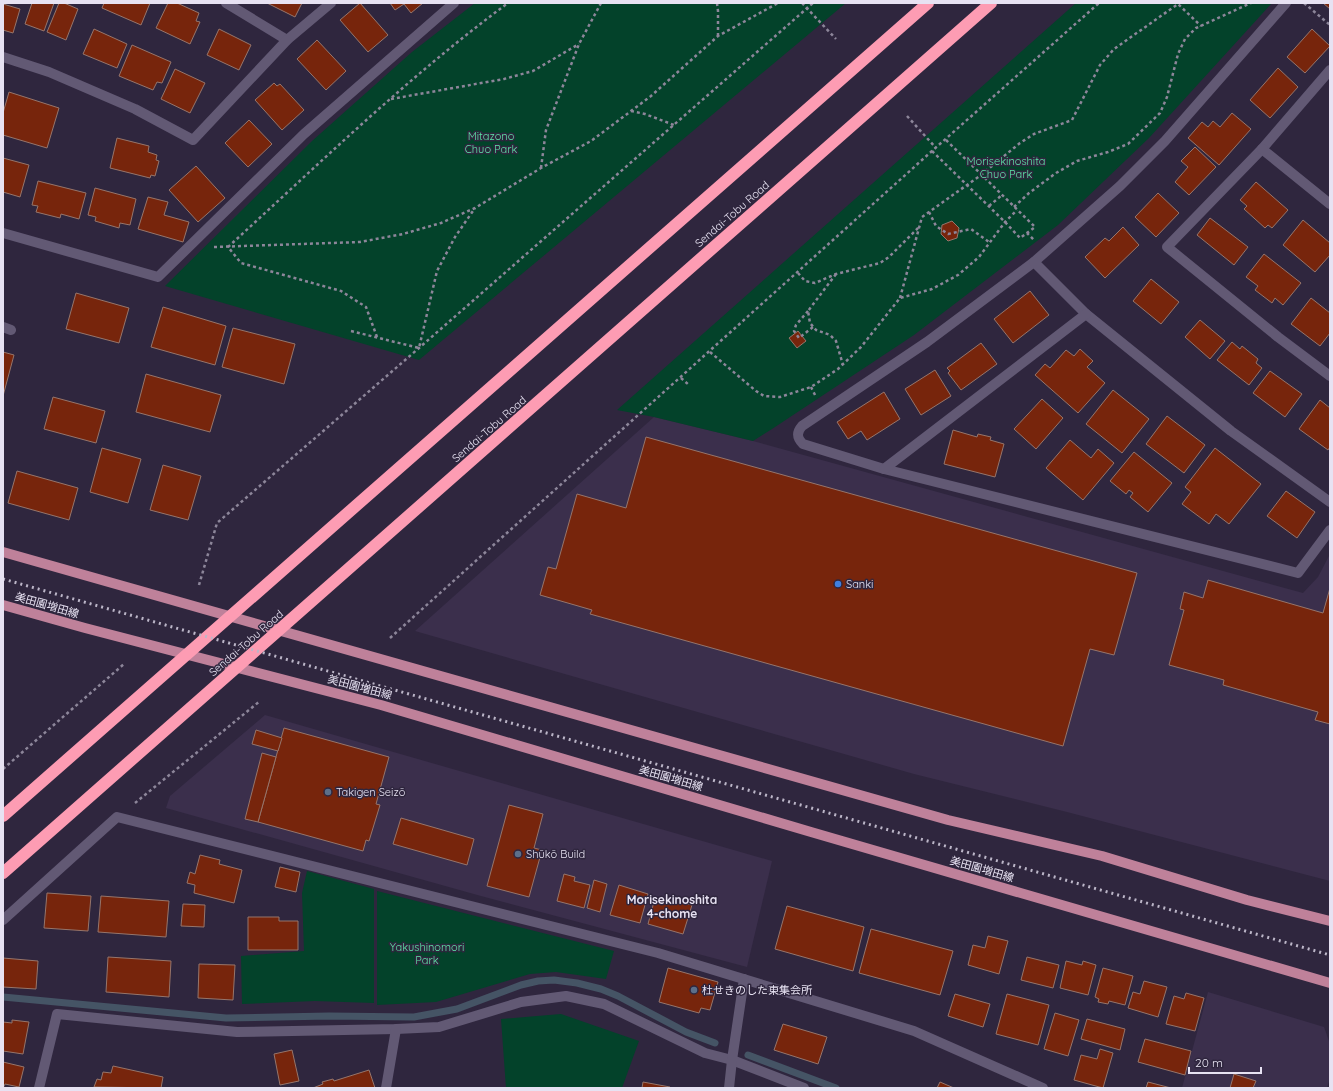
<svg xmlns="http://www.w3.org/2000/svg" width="1333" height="1091" font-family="Quicksand,'Noto Sans JP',sans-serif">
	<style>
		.built { fill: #3b2f4c }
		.green { fill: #03422a }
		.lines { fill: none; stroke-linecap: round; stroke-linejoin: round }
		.stream { stroke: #455465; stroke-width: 7 }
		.building { fill: #77250c; stroke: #96756b }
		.path { stroke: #8d869a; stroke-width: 2.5; stroke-dasharray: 3 3; stroke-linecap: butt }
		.minor { stroke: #625974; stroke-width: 10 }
		.major { stroke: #bf819a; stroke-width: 10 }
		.highway { stroke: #fd9cb3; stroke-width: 12 }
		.rail { stroke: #bcb6c8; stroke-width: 3; stroke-dasharray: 2 4; stroke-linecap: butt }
		.shop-dot { fill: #3f7fe0; stroke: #2f263e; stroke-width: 1.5 }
		.service-dot { fill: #5c6f8a; stroke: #2f263e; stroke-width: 1.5 }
		.labels { text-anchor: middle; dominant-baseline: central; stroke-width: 3; stroke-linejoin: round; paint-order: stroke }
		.park-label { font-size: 11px; fill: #5de7a8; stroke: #2f263e }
		.street-label { font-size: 11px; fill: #e7e2f2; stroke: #2f263e }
		.poi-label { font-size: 11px; fill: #e7e2f2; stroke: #2f263e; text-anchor: start }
		.neighbourhood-label { font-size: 12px; font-weight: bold; fill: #e7e2f2; stroke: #2f263e }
	</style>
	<rect width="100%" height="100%" fill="#2f263e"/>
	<g class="built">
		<path d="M654,417L753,441L1303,593L1318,577L1330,554V881L1067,812L914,774L415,631Z"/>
		<path d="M265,715L772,861L747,967L481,896L166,808L170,796Z"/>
		<path d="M1208,992L1324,1027L1330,1044V1078L1327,1088H1182Z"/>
	</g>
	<g class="green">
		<path d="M475,3H846L419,360L165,286L312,141L412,52Z"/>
		<path d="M1076,3H1272L1149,138L1058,225L914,335L772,429L753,441L654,417L617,410Z"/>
		<path d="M307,871L374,889V1003L315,1001L242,1004L241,956L304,951L302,893Z"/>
		<path d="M377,891L614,951L606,979L556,972L530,974L436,1002L377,1005Z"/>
		<path d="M561,1014L639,1041L622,1088H506L501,1019Z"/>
	</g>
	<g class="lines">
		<g class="stream">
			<path d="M3,997L226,1018L329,1016L414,1017L457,1009L521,985L538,981L554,980L577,983L601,989L618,996L686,1032L715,1043"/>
			<path d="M748,1055L836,1088"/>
		</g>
	</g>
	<g class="building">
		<path d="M32,3H54L44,31L25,24Z"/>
		<path d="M59,3H64L78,9L66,40L47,32Z"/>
		<path d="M104,3H150L141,25L102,8Z"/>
		<path d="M168,3H177L199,13L196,21L200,22L190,44L156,28Z"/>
		<path d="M267,3H302L295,17Z"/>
		<path d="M360,3L388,35L368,52L340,20Z"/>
		<path d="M390,3H423L411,13L404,4L395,10Z"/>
		<path d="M1323,3H1330V9Z"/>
		<path d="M3,4L20,9L13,33L3,30Z"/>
		<path d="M94,29L127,44L117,68L83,54Z"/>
		<path d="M219,29L251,45L239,70L207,55Z"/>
		<path d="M1312,29L1330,46L1305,73L1287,57Z"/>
		<path d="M317,40L346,71L326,90L297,59Z"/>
		<path d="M132,45L171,62L162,83L157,82L153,90L119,76Z"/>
		<path d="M1278,68L1298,87L1270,118L1250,100Z"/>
		<path d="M175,69L205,83L190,113L161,99Z"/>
		<path d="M274,83L277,86L280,84L304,110L282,130L255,100Z"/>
		<path d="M9,92L59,108L47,148L3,135V113Z"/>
		<path d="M1232,113L1251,129L1219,165L1188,138L1202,122L1208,127L1213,121L1220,127Z"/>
		<path d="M249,120L272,144L248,167L225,143Z"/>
		<path d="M117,138L149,146L148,152L157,155L156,160L159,161L155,176L151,175L150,178L110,168Z"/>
		<path d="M1195,147L1216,167L1189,195L1175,182L1188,167L1181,161Z"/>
		<path d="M3,158L29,165L20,197L3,192Z"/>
		<path d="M196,166L225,198L198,222L169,190Z"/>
		<path d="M38,181L86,193L79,219L61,214L60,218L36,212L38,206L32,205Z"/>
		<path d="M1256,182L1288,210L1272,228L1268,225L1265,228L1244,209L1247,206L1240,200Z"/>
		<path d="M95,188L136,199L130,225L120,223L119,228L95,221L96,217L88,215Z"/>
		<path d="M1158,193L1179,213L1156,237L1135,217Z"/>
		<path d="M148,197L168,202L164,215L189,222L183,242L138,229Z"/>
		<path d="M1210,218L1248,247L1234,265L1197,235Z"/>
		<path d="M1303,220L1330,243V255L1315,272L1283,245Z"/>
		<path d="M952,221L959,228L957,238L948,241L941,234L942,225Z"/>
		<path d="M1123,227L1139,245L1105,278L1085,257L1105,238L1109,241Z"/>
		<path d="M1264,254L1301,283L1283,305L1275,298L1272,303L1255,290L1258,286L1246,277Z"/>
		<path d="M1151,279L1179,302L1161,324L1133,301Z"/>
		<path d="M1030,291L1049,315L1013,343L994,319Z"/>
		<path d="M76,293L129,308L119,343L66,329Z"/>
		<path d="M1311,298L1330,313V333L1320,346L1291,324Z"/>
		<path d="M163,307L226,326L215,365L151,347Z"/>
		<path d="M1200,320L1225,341L1210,359L1185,337Z"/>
		<path d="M233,328L295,344L284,384L222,367Z"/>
		<path d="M798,331L806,341L797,348L789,338Z"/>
		<path d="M1232,342L1240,349L1242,346L1258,359L1256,363L1262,368L1249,385L1217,360Z"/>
		<path d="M981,343L997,364L961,390L948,373L950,371L947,368Z"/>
		<path d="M1080,349L1093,361L1087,367L1105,383L1078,413L1035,375L1045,364L1050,368L1066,350L1074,356Z"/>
		<path d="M3,352L14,355L3,396Z"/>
		<path d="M935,370L951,396L921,415L905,389Z"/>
		<path d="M1270,371L1302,394L1285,417L1253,393Z"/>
		<path d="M146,374L221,395L210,432L136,412Z"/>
		<path d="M1113,390L1149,419L1122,453L1086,424Z"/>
		<path d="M884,392L900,419L867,440L861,431L848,439L837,422Z"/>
		<path d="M53,397L105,411L96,443L44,429Z"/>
		<path d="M1042,399L1063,418L1036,449L1014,429Z"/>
		<path d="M1320,400L1330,408V447L1328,450L1299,429Z"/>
		<path d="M1167,416L1205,445L1184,473L1146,444Z"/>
		<path d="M953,430L977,437L978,434L991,437L990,440L1004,444L995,477L944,464Z"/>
		<path d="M646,437L1137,573L1114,655L1090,649L1063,746L590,614L592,610L540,595L548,567L556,569L577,494L626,508Z"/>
		<path d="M1070,440L1091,458L1098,449L1114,463L1083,500L1046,468Z"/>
		<path d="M102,448L141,459L128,503L90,492Z"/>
		<path d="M1215,448L1261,484L1229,524L1216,514L1209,524L1182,504L1191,492L1185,487Z"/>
		<path d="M1134,452L1172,483L1148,512L1130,497L1133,493L1129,490L1126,494L1110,481Z"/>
		<path d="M163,465L201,476L188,520L150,510Z"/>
		<path d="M17,471L78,488L69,520L8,503Z"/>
		<path d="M1286,491L1315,512L1297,538L1267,516Z"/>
		<path d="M1208,580L1323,613L1330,588V724L1315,720L1318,712L1223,685L1224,680L1169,665L1184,610L1180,609L1184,592L1203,598Z"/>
		<path d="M284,728L389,757L376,804L380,805L369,841L366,840L363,851L258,822Z"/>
		<path d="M256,730L282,738L278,751L252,744Z"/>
		<path d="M262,753L276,757L258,822L245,819Z"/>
		<path d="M509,805L543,814L534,848L542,850L529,897L487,886Z"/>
		<path d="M401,818L474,839L467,865L393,844Z"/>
		<path d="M200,855L220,860L219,864L242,870L234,903L194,893L195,885L187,883L190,872L195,874Z"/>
		<path d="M280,867L300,872L296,892L275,887Z"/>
		<path d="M564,874L575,877L574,881L590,885L584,908L557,901Z"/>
		<path d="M594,880L607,884L600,912L587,908Z"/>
		<path d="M619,885L648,894L640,923L610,915Z"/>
		<path d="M47,893L91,896L88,931L44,928Z"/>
		<path d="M101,896L169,901L166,937L98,932Z"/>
		<path d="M655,898L667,902L668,899L692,905L683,934L648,924Z"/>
		<path d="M183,904L205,905L204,927L181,926Z"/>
		<path d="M787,906L864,927L853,971L775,949Z"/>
		<path d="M248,917H279V921H298V950H248Z"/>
		<path d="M871,929L953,951L940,995L859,973Z"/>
		<path d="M988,936L1008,941L999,974L968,965L973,945L985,948Z"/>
		<path d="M108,957L171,961L169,997L106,992Z"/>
		<path d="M1027,957L1059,965L1053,988L1021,980Z"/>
		<path d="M3,958L38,961L36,989L3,987Z"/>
		<path d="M1066,961L1082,965L1083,961L1096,965L1088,995L1060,988Z"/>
		<path d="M199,964L235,965L233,1000L198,998Z"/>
		<path d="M668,968L718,982L710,1010L701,1008L699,1013L659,1002Z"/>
		<path d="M1103,968L1133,976L1125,1005L1109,1001L1108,1004L1098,1002L1099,999L1095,997Z"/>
		<path d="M1144,981L1167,987L1158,1017L1128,1008L1133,992L1140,994Z"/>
		<path d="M1186,993L1204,998L1195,1031L1166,1024L1174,996L1184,999Z"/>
		<path d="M955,994L990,1004L983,1027L948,1016Z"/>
		<path d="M1007,994L1049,1005L1038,1045L996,1034Z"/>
		<path d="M1055,1013L1079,1020L1068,1056L1044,1049Z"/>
		<path d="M1087,1019L1125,1029L1120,1050L1081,1039Z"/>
		<path d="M12,1020L29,1022L23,1054L3,1051V1022L12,1023Z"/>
		<path d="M783,1024L827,1037L818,1064L774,1050Z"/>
		<path d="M1145,1039L1191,1051L1185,1075L1138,1062Z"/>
		<path d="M1100,1049L1113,1053L1103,1088L1074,1080L1081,1055L1097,1059Z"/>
		<path d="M292,1050L299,1081L280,1085L274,1054Z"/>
		<path d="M3,1062L24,1067L19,1087L5,1084L3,1088Z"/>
		<path d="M113,1066L163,1077L161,1088L94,1087L97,1079L101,1080L103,1072L111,1073Z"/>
		<path d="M369,1070L375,1088H313L323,1084L322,1082L333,1079L334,1081Z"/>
		<path d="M1234,1074L1256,1081L1253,1088H1230Z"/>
		<path d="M643,1082L670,1087V1088H642Z"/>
		<path d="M940,1082L954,1088H937Z"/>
		<path d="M1148,1082L1171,1088H1146Z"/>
	</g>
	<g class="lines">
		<g class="path">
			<path d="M717,3L718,11V36"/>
			<path d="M802,3L836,39"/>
			<path d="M1304,3L1330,25"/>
			<path d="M391,99L504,79L533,71L579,44"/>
			<path d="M631,111L645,114L674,125"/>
			<path d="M907,116L936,148"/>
			<path d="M946,140L1035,227L1027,233"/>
			<path d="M932,151L1005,222L1020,238L1027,233L1034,240"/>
			<path d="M541,168L546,130L579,44L601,3"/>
			<path d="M989,206L1002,195"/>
			<path d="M1014,207L1029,193L1056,173L1077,161L1108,152L1128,144L1160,113L1167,97L1178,54L1185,39L1196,28L1251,3"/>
			<path d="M929,212L936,226L948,234L971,229L989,242"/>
			<path d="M214,247L360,242L403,234L441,223L475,208L541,168L591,141L651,96L718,36L778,3"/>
			<path d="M798,273L805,281L815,283L836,274L880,263L889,257L919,227"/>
			<path d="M836,274L808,311L810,323L816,330L830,335L836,341L843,365"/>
			<path d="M900,298L922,217L981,175L1020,143L1034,134L1072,120L1100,65L1114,49L1178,4L1201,26"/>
			<path d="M808,311L796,325L794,331L799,338L813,327"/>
			<path d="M351,331L419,348L437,271L455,237L475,208"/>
			<path d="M377,337L366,307L341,291L241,263L228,247C319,164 409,76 508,3"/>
			<path d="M710,352L756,391L764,396L780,397L811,387L838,369L861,347L900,298L932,289L958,275L979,257L1005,222L1017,210"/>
			<path d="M681,378L689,385"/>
			<path d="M811,387L816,397"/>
			<path d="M199,585L217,523L419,348L813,3"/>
			<path d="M390,638L932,151L1099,3"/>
			<path d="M3,769L124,664"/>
			<path d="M135,803L260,701"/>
		</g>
		<g class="minor">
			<path d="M226,3L287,40"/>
			<path d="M1286,3L1165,141L1120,186L1034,262L927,342L802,426C796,433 797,438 803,444L884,469L1298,573L1330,530"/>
			<path d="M3,57L49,72L135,109L193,140L287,40L331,3"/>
			<path d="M1330,70L1262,149L1167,247L1278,337L1330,376"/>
			<path d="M1262,149L1330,204"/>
			<path d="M3,233L158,277L304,134L454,3"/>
			<path d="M1034,262L1086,314L1231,431L1330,502"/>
			<path d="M3,327L11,330"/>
			<path d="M884,469L1086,314"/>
			<path d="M3,920L117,817L658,953L914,1031L1043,1088"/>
			<path d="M39,1088L57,1014L237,1032L396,1029L439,1027L521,1002L566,996L604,1004L705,1053L732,1060L804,1088"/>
			<path d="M386,1088L396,1029"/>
			<path d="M729,1088L732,1060L744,979"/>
		</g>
		<g class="major">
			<path d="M3,552L948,820L1102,856L1247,900L1330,921"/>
			<path d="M3,605L85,628L381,705L811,832L1330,983"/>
		</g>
		<g class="highway">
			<path d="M3,816L928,3"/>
			<path d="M3,873L991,3"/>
		</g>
		<path class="rail" d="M3,579L1330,955"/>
	</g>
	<circle class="shop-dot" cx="838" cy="584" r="4"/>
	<g class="service-dot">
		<circle cx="328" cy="792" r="4"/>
		<circle cx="518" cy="854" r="4"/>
		<circle cx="694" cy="990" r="4"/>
	</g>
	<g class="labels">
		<g class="park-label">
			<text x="491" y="136">Mitazono<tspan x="491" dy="13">Chuo Park</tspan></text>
			<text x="1006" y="161">Morisekinoshita<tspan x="1006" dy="13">Chuo Park</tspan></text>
			<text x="427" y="947">Yakushinomori<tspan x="427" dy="13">Park</tspan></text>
		</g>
		<g class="street-label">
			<text transform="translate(732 214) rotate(-41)">Sendai-Tobu Road</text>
			<text transform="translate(489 429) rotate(-41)">Sendai-Tobu Road</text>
			<text transform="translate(47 605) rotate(16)">美田園増田線</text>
			<text transform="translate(246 643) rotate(-41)">Sendai-Tobu Road</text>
			<text transform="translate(360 687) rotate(15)">美田園増田線</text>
			<text transform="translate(671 778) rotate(16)">美田園増田線</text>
			<text transform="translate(982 869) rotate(16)">美田園増田線</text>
		</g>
		<g class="poi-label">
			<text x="846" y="584">Sanki</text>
			<text x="336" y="792">Takigen Seizō</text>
			<text x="526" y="854">Shūkō Build</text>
			<text x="702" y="990">杜せきのした東集会所</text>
		</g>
		<g class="neighbourhood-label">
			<text x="672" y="899">Morisekinoshita<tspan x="672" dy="14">4-chome</tspan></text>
		</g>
	</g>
	<rect width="1333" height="1091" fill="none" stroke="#e7e2f2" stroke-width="8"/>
	<path d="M1189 1067v6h72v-6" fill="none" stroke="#e7e2f2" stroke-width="2"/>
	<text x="1195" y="1067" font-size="12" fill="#e7e2f2" stroke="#2f263e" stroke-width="3" paint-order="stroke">20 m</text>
</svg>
